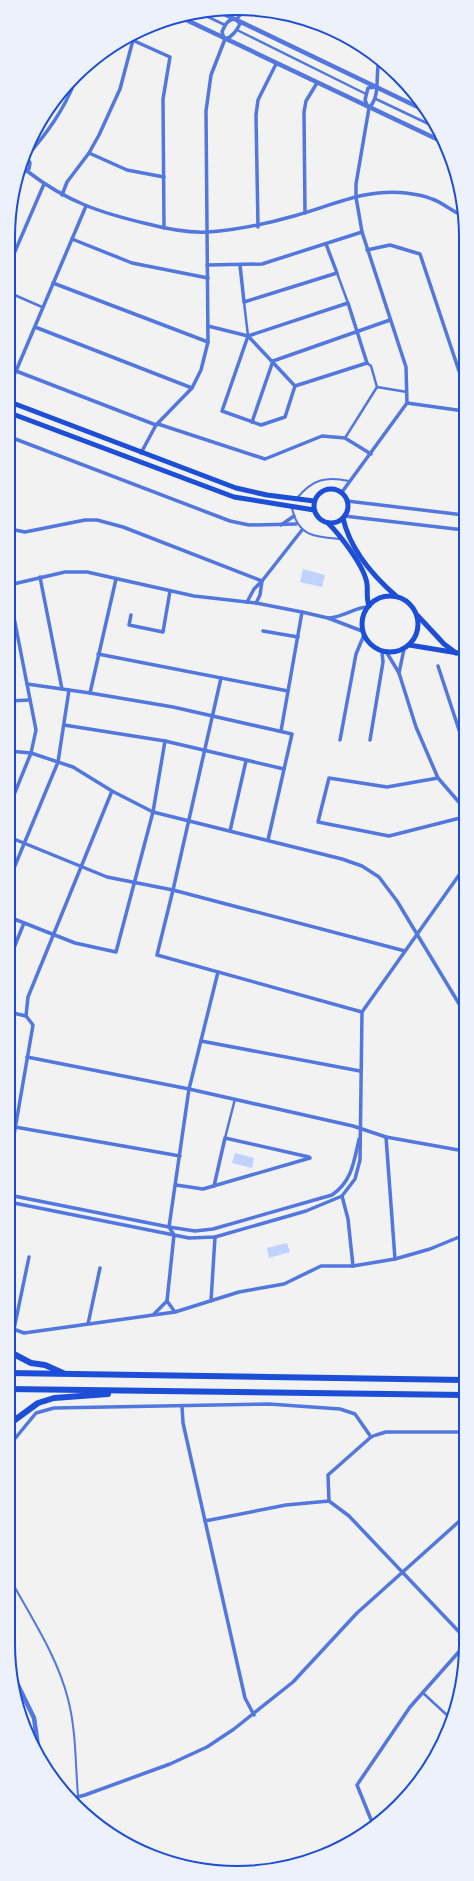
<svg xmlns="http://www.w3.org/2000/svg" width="474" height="1881" font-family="'Sofia Sans Condensed',sans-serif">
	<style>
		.water { fill: #bfd3fe }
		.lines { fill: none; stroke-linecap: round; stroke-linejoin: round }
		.service { stroke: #5277de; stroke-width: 2 }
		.pedestrian { stroke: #5277de; stroke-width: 2.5 }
		.minor { stroke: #5277de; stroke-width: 3.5 }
		.tertiary { stroke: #5277de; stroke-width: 4.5 }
		.secondary { stroke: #1d4ed8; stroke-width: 5 }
		.motorway { stroke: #1d4ed8; stroke-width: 6 }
		.rim { fill: none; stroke: #1d4ed8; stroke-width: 2 }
	</style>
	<rect width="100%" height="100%" fill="#f2f2f2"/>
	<g class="water">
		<path d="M303,569L325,575L322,587L300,582Z"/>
		<path d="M235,1153L254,1158L252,1168L232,1163Z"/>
		<path d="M287,1243L290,1252L269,1258L267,1248Z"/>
	</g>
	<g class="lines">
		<g class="service">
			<path d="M297,498C313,479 326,476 349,481"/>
			<path d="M292,508C298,537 316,537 341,539"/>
			<path d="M8,1575C29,1614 57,1655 68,1699C77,1733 75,1771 79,1806"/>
		</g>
		<g class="pedestrian">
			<path d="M202,14L225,25"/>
			<path d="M237,30L366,94"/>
			<path d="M376,99L437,128"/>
			<path d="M337,273L348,303"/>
			<path d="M10,293L42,307"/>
			<path d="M244,302L248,336"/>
			<path d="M367,363L371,366L377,387L407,392"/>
			<path d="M10,389L16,371"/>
			<path d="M345,438L377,387"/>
			<path d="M225,1138L235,1099"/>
			<path d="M423,1693L449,1717L450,1715"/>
		</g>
		<g class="minor">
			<path d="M237,19L242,12"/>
			<path d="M224,38L222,32C225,25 227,20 234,19"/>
			<path d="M130,39L170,57L163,99L164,228"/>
			<path d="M226,39C233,36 236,31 240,24L237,20"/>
			<path d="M368,107L365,100L368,88L376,87"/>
			<path d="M369,108C381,95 375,77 379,60"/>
			<path d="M89,153L127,170L164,177"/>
			<path d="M27,156C47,133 64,110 75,81"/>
			<path d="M27,171C67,202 101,213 148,224C167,229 188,233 208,232C237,230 266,224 294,216C331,206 366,188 406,193C414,194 425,196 432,199C444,203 452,212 464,216"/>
			<path d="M21,174L29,169L30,163L27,157"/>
			<path d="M62,195L67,182L89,153L99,135L120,89L133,40"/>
			<path d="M86,206L16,371L156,425"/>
			<path d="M305,213L304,112L306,101L317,83"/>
			<path d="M258,227L256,115L258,100L276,64"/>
			<path d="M72,239L132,263L208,278"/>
			<path d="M367,250L390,245L420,254L464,386"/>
			<path d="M10,263L44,184"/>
			<path d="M207,265L262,264L362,232"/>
			<path d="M240,265L244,302L337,273L326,244"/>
			<path d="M53,283L208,342"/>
			<path d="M208,326L248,336L348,303L367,363L295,386L285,417L261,425L222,411L248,336"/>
			<path d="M35,327L192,388"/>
			<path d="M248,336L295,386"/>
			<path d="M407,403L464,411"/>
			<path d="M252,422L273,361L390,320"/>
			<path d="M158,424L265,459L322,436L345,438L371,454"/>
			<path d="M10,437L230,521L249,525L296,524"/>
			<path d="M141,453L156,425L192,388L201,370L208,342L206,111L211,75L225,39"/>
			<path d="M342,492L407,403L406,367L362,232L356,197V184L369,108"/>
			<path d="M347,501L464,515"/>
			<path d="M344,516L464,530"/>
			<path d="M281,525L294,516"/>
			<path d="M10,529L25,532L85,520H97L123,527L262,581L302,530"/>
			<path d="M40,577L62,689"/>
			<path d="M9,585L65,572H87L194,596L256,603L302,612L328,618L362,631"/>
			<path d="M247,602L254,589L262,581L260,595L256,603"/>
			<path d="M131,615L129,625L163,632L170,591"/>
			<path d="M329,618C343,617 354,608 367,607"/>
			<path d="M263,631L298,637"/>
			<path d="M387,653L399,673L416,727L438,778L464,808"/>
			<path d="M98,654L288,691"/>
			<path d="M438,666L464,745"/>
			<path d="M399,673L404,649"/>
			<path d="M221,678L173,890L157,955L362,1012"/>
			<path d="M27,684L90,693L173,707L292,734L268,840"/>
			<path d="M90,693L116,579"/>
			<path d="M9,701L30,700"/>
			<path d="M64,725L165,741L284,769"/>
			<path d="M281,731L302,612"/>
			<path d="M340,740L356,654L364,635"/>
			<path d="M370,740L383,662L382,652"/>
			<path d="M9,751L31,753L73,767L112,791L153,812L342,859L362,866L379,877L397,901L464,1012"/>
			<path d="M464,769L460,757L464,752"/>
			<path d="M438,778L387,787L329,778L318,822L389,836L464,817"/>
			<path d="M9,807L31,753L36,730L9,592"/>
			<path d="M230,831L246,761"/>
			<path d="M9,837L107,877L173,890L405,951"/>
			<path d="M9,880L58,762L69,690"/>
			<path d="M9,917L75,943L116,952L153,812L165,741"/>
			<path d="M9,960L24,923"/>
			<path d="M9,1012L26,1016"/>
			<path d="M26,1016L28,997L112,791"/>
			<path d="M201,1041L360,1071"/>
			<path d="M27,1057L189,1089L353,1126L386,1137L464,1151"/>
			<path d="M15,1127L180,1156"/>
			<path d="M386,1137L395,1259"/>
			<path d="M9,1164L33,1025L26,1016"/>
			<path d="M176,1185L203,1189L310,1158"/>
			<path d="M214,1186L225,1138L309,1157"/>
			<path d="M9,1195L169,1227L195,1231L213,1229L332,1195C352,1181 354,1162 359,1139"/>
			<path d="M342,1196L348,1219L353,1266"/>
			<path d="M9,1202L189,1238L215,1237L306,1211L342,1196L355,1179L360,1160L362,1012L464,868"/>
			<path d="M167,1301L174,1235L169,1227L189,1089L218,972"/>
			<path d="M167,1301L175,1312"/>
			<path d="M211,1301L215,1237"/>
			<path d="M154,1314L167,1301"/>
			<path d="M88,1324L100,1268"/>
			<path d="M8,1327L24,1333L175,1312L239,1292L284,1284L321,1266H353L395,1259L430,1249L464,1235"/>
			<path d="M14,1329L29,1257"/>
			<path d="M182,1406L183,1423L245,1698L254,1715"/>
			<path d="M8,1447L36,1413L54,1408L269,1404L340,1409L355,1414L371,1437"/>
			<path d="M329,1501L328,1475L371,1437L376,1435L386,1432H464"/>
			<path d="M205,1521L286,1505L329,1501L349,1516L464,1637"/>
			<path d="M70,1799L85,1795L170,1764L207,1747L234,1729L293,1682L357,1613L464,1517"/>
			<path d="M374,1827L357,1785L410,1707L464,1646"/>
		</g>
		<g class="tertiary">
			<path d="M222,13L424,110"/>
			<path d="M178,16L445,143"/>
			<path d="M14,1677L34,1718L39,1753"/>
			<path d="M22,1712L27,1735"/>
		</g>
		<g class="secondary">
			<path d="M10,402L236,488L267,495L314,501"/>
			<path d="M10,413L234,497L314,510"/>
			<circle cx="331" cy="506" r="17"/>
			<path d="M343,518C350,550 372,575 396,596"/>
			<path d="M328,523C340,535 365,567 367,584C368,592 366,598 369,606"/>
			<circle cx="390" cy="624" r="28"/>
			<path d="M418,616L444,644L456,653"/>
			<path d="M409,645L464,654"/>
		</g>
		<g class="motorway">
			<path d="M8,1351L31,1363L45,1365L63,1373"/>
			<path d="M8,1373L464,1380"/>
			<path d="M8,1389L464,1395"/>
			<path d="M8,1425L38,1403L54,1398L108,1394"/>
		</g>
	</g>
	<path d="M0 0H474V1881H0ZM237 15H237A222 222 0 0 1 459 237V1644A222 222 0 0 1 237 1866H237A222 222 0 0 1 15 1644V237A222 222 0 0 1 237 15Z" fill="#edf1fc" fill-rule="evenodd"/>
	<path class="rim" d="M237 15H237A222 222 0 0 1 459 237V1644A222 222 0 0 1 237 1866H237A222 222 0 0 1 15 1644V237A222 222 0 0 1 237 15Z"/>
</svg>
